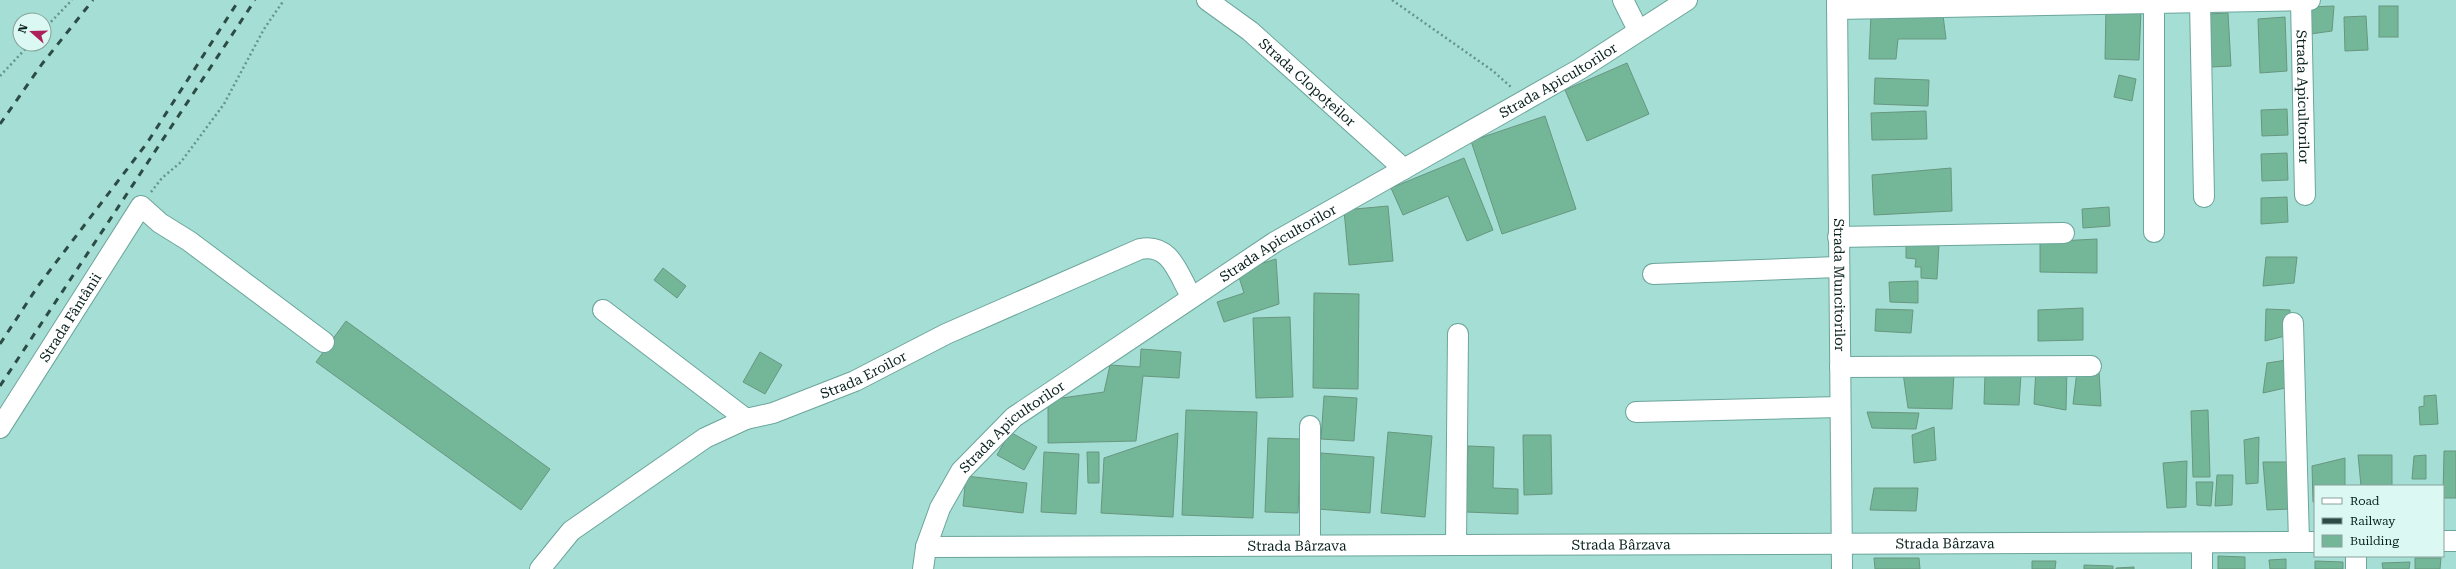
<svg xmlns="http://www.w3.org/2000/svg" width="2456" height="569" font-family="'Roboto Serif',serif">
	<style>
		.building { fill: #74b798; stroke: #689680 }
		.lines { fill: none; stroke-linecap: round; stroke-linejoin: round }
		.minor-casing { stroke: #6ca59b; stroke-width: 22 }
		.path { stroke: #66938b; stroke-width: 2.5; stroke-dasharray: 2 3; stroke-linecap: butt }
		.minor { stroke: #fff; stroke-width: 20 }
		.rail { stroke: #2c4b46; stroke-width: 3; stroke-dasharray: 7 7; stroke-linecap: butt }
		.labels { text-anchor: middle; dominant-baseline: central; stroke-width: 4; stroke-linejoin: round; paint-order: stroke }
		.street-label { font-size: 14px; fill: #09211d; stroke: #dcf8f3 }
	</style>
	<rect width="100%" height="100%" fill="#a4ded4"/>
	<g class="building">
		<path d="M2334,6L2332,31L2310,34L2309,7Z"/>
		<rect x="2379" y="6" width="19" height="31"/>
		<path d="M2106,9L2141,10L2139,60L2105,59Z"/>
		<path d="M2228,13L2231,66L2211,67L2208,14Z"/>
		<path d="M1871,14L1943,15L1946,39H1898L1896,59H1869Z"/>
		<path d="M2366,16L2368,50L2345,51L2344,17Z"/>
		<path d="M2285,17L2287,71L2260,73L2258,19Z"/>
		<path d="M1627,63L1649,114L1587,141L1565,90Z"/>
		<path d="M2119,75L2136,79L2132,101L2114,97Z"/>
		<path d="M1875,78L1929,80L1928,106L1874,104Z"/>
		<path d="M2287,109L2288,135L2262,136L2261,110Z"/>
		<path d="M1926,111L1927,139L1872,140L1871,113Z"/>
		<path d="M1545,116L1576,209L1502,234L1471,141Z"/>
		<path d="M2287,153L2288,180L2262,181L2261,154Z"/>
		<path d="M1464,158L1493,230L1467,241L1448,196L1403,215L1391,188Z"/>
		<path d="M1951,168L1952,211L1874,215L1872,175Z"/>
		<path d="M2287,197L2288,222L2261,224V198Z"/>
		<path d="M1388,206L1393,261L1349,265L1344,210Z"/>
		<path d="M2109,207L2110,226L2083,228L2082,209Z"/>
		<path d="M2097,239V273L2040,272V242Z"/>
		<path d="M1906,245H1939L1937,279L1921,278V267H1915L1916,259L1906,258Z"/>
		<path d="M2266,257H2297L2294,283L2263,286Z"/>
		<path d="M1276,259L1279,304L1224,322L1217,302L1244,293L1237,271Z"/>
		<path d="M663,268L686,286L677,298L654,280Z"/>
		<path d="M1918,281V303L1890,302L1889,282Z"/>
		<path d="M1314,293L1359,294L1358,389L1313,388Z"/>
		<path d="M2083,308V340L2038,341V310Z"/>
		<path d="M1876,309L1913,310L1911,333L1875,331Z"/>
		<path d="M2266,309L2290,310L2289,335L2265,341Z"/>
		<path d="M1290,317L1293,397L1256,398L1253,318Z"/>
		<path d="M346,321L550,469L521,510L316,362Z"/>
		<path d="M1141,349L1181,352L1179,378L1143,376L1136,441L1048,443V400L1104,392L1110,365L1140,367Z"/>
		<path d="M760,352L782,365L765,394L743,382Z"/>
		<path d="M2287,360L2285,388L2263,393L2267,363Z"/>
		<path d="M2036,368H2067L2066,410L2034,404Z"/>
		<path d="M2077,371H2099L2101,406L2073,404Z"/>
		<path d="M1903,373H1954L1952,409L1908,408Z"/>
		<path d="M1985,374H2021L2019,405L1984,404Z"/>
		<path d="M2436,395L2438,424L2420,425L2419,407L2424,406V396Z"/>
		<path d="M1324,396L1357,398L1354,441L1321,439Z"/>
		<path d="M1186,410L1257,412L1253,518L1182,515Z"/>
		<path d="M2208,410L2210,477H2193L2191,411Z"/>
		<path d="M1867,412L1919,413L1916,429L1872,428Z"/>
		<path d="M1934,427L1936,460L1914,463L1912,435Z"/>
		<path d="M1010,432L1037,447L1024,470L997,455Z"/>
		<path d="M1388,432L1432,436L1425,517L1381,513Z"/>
		<path d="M1178,433L1173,517L1101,513L1104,458Z"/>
		<path d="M1523,435H1551L1552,494L1524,495Z"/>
		<path d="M2259,437L2258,483L2246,484L2244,440Z"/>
		<path d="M1268,438L1301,439L1298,513L1265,512Z"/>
		<path d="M1468,446L1494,447L1493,488L1518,489V514L1466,512Z"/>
		<path d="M2444,451H2456V498H2443Z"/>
		<path d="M1044,452L1079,454L1076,514L1041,512Z"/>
		<path d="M1087,452H1099V483H1088Z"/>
		<path d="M1321,453L1374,457L1370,513L1317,509Z"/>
		<path d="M2358,455H2392V486H2361Z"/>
		<path d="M2426,455V479H2412L2414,456Z"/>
		<path d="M2345,458V486H2315V502H2313L2312,466Z"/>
		<path d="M2187,461L2186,507L2167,508L2163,463Z"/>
		<path d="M2263,462H2288L2290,509L2267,510Z"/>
		<path d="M2217,475H2233L2232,505L2215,506Z"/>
		<path d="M966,476L1027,483L1023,513L963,506Z"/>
		<path d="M2196,482H2213L2211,506L2197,505Z"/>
		<path d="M1874,488H1918L1916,511L1870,510Z"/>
		<path d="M2218,556L2245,557V569H2218Z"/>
		<path d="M1874,558H1919L1920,569H1875Z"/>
		<path d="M2415,558H2441L2440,569H2415Z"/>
		<path d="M2286,559V569H2270L2269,560Z"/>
		<path d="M2032,561H2056L2055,569H2032Z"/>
		<path d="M2315,561L2343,562V569H2315Z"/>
		<path d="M2410,562L2409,569H2383L2382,563Z"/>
		<path d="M2084,565L2113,566V569H2084Z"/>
		<path d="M2134,567V569H2116V568Z"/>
	</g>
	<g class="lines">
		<g class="minor-casing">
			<g id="minor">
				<path id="s1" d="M1207,0L1250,31L1404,169"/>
				<path d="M1623,0L1638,30"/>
				<path id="s2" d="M1837,0L1842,569"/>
				<path id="s3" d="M2301,0L2305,195"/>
				<path d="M2200,2L2204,197"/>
				<path d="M1837,9L2310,0"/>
				<path d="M2154,232V3"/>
				<path d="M1838,237L2064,233"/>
				<path d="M1653,274L1838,267"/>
				<path d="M603,310L746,419"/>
				<path d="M2293,323L2299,542"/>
				<path d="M1840,367L2091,366"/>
				<path d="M1636,412L1840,407"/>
				<path d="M1310,426V545"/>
				<path id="s4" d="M0,428L141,206L160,223L189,241L324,342"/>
				<path d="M2443,541H2456"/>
				<path d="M2202,543V569"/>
				<path d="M1456,545L1458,334"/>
				<path id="s5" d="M926,547L2315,542"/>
				<path id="s6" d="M540,569L571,531L705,438L746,419L773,413L855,381L946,334L1140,249C1171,243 1178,274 1191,296"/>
				<path id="s7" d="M923,569L926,547L940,508L961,471L1014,417L1275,242L1580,69L1687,0"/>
				<path d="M2356,569V556"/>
			</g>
		</g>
		<g class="path">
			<path d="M1392,0L1493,71L1511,87"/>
			<path d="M44,29L72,0"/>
			<path d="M0,76L30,44"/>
			<path d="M151,192L162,178L181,162L224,104L264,29L284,0"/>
		</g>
		<use href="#minor" class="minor"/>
		<g class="rail">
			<path d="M0,124L42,64L93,0"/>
			<path d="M0,344L38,286L147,143L239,0"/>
			<path d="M0,386L255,0"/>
		</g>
	</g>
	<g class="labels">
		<g class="street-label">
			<text stroke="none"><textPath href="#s7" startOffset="822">Strada Apicultorilor</textPath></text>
			<text stroke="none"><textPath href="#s1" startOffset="130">Strada Clopoțeilor</textPath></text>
			<text stroke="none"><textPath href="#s3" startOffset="97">Strada Apicultorilor</textPath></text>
			<text stroke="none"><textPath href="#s7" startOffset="498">Strada Apicultorilor</textPath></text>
			<text stroke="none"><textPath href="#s2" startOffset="285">Strada Muncitorilor</textPath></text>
			<text stroke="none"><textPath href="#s4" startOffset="131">Strada Fântânii</textPath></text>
			<text stroke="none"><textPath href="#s6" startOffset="383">Strada Eroilor</textPath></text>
			<text stroke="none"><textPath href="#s7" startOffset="174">Strada Apicultorilor</textPath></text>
			<text stroke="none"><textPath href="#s5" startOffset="1019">Strada Bârzava</textPath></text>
			<text stroke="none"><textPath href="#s5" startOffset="695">Strada Bârzava</textPath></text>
			<text stroke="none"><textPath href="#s5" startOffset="371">Strada Bârzava</textPath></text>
		</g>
	</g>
	<rect x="2314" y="485" width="130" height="72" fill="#dcf8f3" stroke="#88a29d"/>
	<rect x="2322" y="498" width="20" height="6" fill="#ffffff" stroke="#88a29d"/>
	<text x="2350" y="505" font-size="12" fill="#09211d">Road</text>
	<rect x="2322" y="518" width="20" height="6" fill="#2c4b46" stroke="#88a29d"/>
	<text x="2350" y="525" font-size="12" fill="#09211d">Railway</text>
	<rect x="2322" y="535" width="20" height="12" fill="#74b798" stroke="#88a29d"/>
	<text x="2350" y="545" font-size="12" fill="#09211d">Building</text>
	<g transform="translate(32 32) rotate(290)"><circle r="19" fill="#dcf8f3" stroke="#88a29d"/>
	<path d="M0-3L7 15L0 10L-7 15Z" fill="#ae2059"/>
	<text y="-6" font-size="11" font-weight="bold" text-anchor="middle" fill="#09211d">N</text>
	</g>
</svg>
